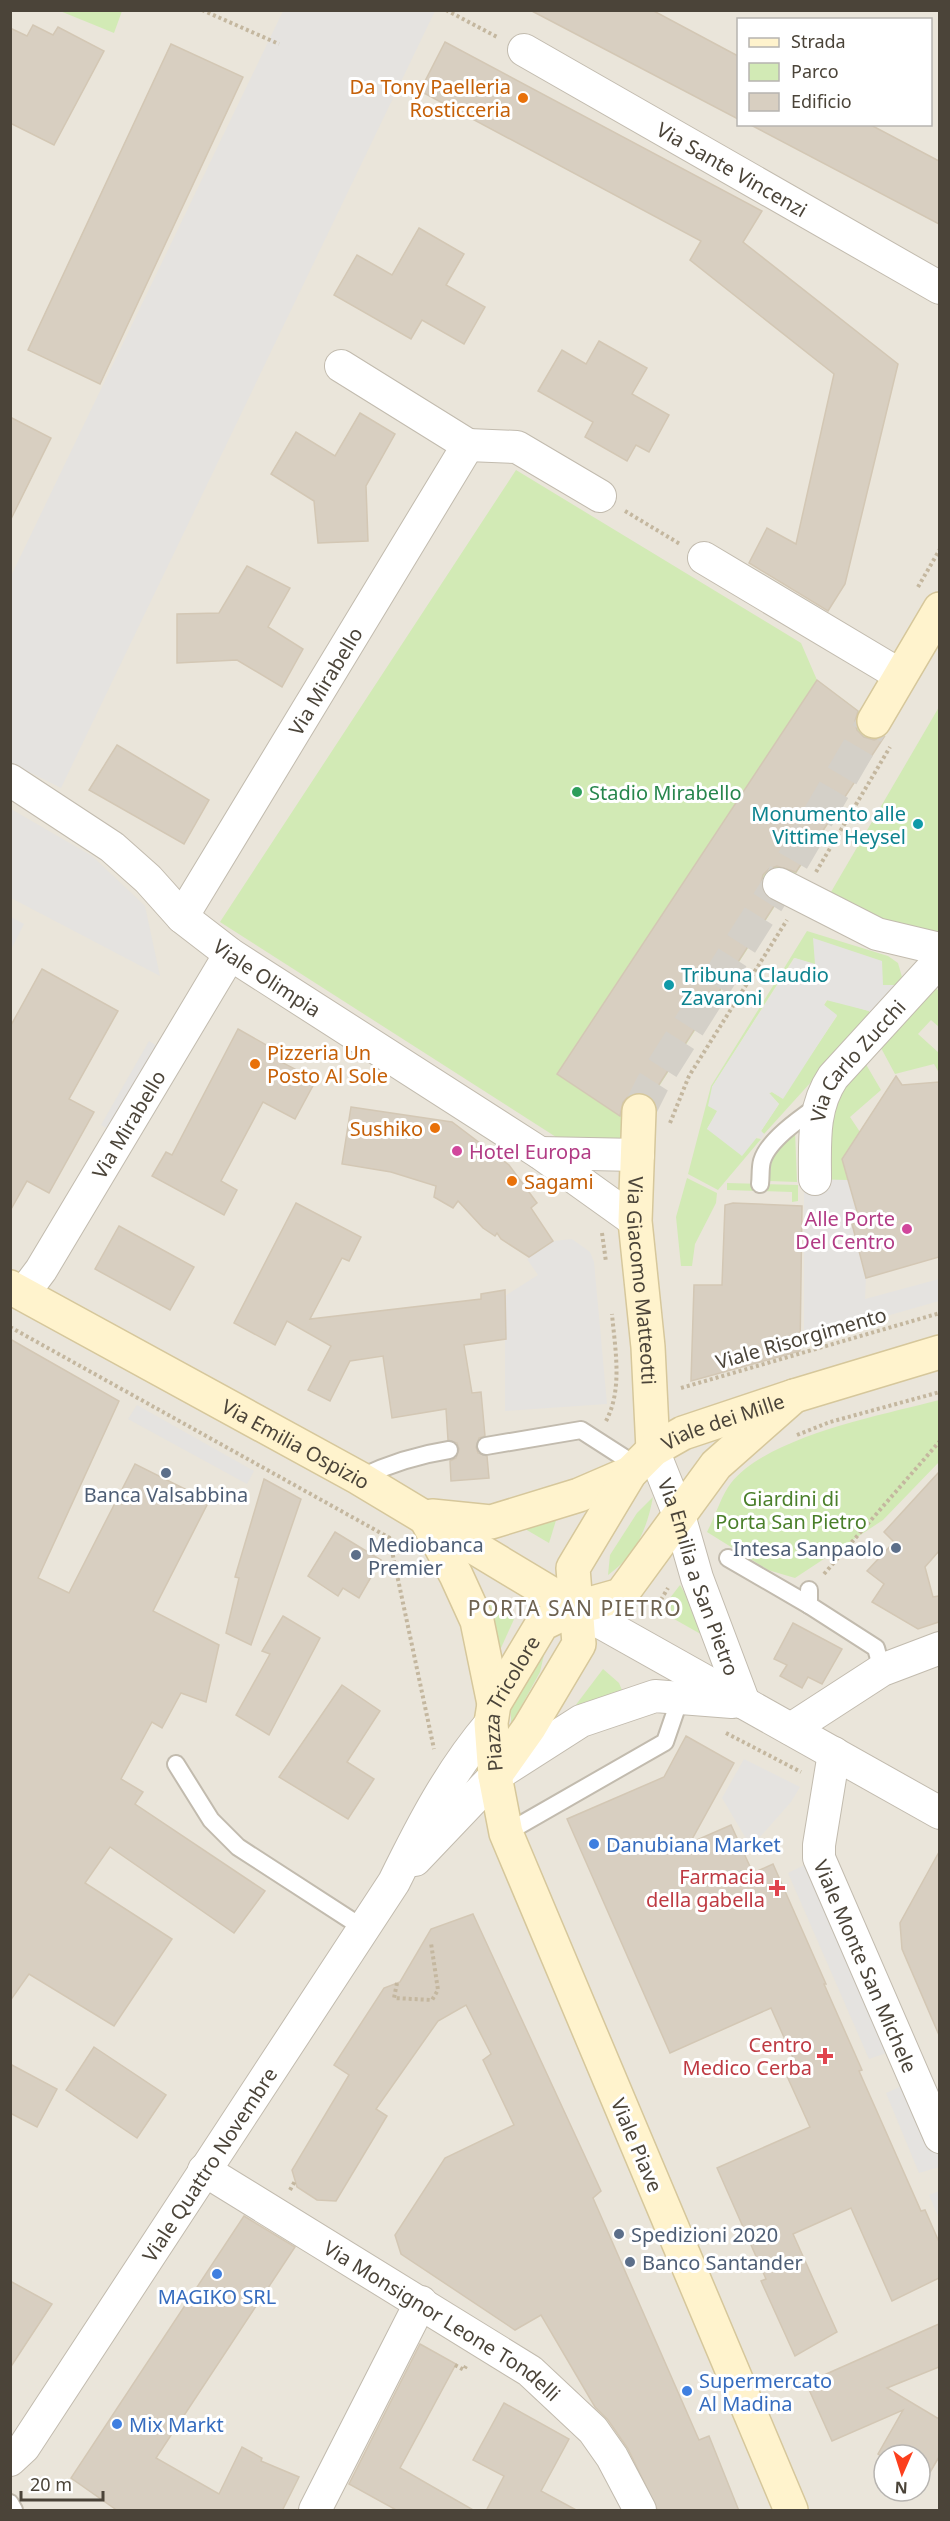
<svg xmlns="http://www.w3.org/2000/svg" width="950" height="2521" font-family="'Noto Sans',sans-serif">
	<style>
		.residential { fill: #eae5da; fill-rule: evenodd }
		.green { fill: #d2eab5 }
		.parking { fill: #e5e3e0 }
		.building { fill: #d8cfc1; stroke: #d3c7b4; stroke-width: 1.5 }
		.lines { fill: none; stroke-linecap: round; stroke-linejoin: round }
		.secondary-tunnel { stroke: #d4d0c8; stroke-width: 33; stroke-dasharray: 33 16; stroke-linecap: butt }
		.lane-casing { stroke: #c2bbae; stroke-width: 20 }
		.street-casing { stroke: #c2bbae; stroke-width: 34 }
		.secondary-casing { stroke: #d6c79b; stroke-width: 36 }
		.path { stroke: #c4b79f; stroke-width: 4; stroke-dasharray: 3 3; stroke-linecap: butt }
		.lane { stroke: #fff; stroke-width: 16 }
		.street { stroke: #fff; stroke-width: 32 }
		.secondary { stroke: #fff3cd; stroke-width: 33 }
		.food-dot { fill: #e8710a; stroke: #fff; stroke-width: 2 }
		.leisure-dot { fill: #2e9e5b; stroke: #fff; stroke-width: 2 }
		.culture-dot { fill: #0f9aa8; stroke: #fff; stroke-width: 2 }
		.hotel-dot { fill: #d1479c; stroke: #fff; stroke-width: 2 }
		.service-dot { fill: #5c6f8a; stroke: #fff; stroke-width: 2 }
		.shop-dot { fill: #3f7fe0; stroke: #fff; stroke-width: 2 }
		.health-dot { fill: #e0444e; stroke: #fff; stroke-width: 2 }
		.labels { text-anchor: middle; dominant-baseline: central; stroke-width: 6; stroke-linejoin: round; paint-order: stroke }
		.food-label { font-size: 20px; fill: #c56008; stroke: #fff; text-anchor: end }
		.street-label { font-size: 20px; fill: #4b4439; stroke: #fff }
		.leisure-label { font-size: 20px; fill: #27864d; stroke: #fff; text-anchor: start }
		.culture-label { font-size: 20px; fill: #0d838f; stroke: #fff; text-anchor: end }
		.hotel-label { font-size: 20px; fill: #b23c85; stroke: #fff; text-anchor: start }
		.service-label { font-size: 20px; fill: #4e5e75; stroke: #fff; text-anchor: start }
		.park-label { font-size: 20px; fill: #4a7f2a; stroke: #fff }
		.shop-label { font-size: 20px; fill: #366cbe; stroke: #fff; text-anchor: start }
		.health-label { font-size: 20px; fill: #be3a42; stroke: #fff; text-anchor: end }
		.neighbourhood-label { font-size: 21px; letter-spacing: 1.5px; fill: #6e6250; stroke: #fff }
	</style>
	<rect width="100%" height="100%" fill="#f6f3ec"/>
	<path class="residential" d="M11,11H939V2510H13L11,2508ZM738,20H930V124H738ZM884,2455H920V2491H884Z"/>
	<g class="green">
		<path d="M60,11L122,10V11L114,33Z"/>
		<path d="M516,470L801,643L817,680L887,732L622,1144L556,1137L220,922Z"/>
		<path d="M939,707V930L936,933L879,919L831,892Z"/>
		<path d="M807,931L888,956L898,963L902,977L895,985H883L794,958L712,1087L718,1111L707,1129L761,1139L718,1190L688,1174L711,1086Z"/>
		<path d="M934,987L939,991V1027L931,1020L918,1034L939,1053V1073L934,1064L895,1074L880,1046Z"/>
		<path d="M828,999L869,1011L870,1017L764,1134L761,1131L779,1104L769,1093L772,1092L782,1098L837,1016L824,1005Z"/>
		<path d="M864,1061L881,1090L850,1117L860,1132L842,1159L848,1180H826L828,1137L839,1088Z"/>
		<path d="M795,1131L797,1182L769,1181L772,1158Z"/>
		<path d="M687,1178L717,1193L716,1203L695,1244L692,1266H681L676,1217Z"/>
		<path d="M727,1183L798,1185V1201L792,1202V1192L727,1190Z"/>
		<path d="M939,1400V1462L883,1520L795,1578L768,1570L707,1532C715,1517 721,1496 731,1483C768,1436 883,1415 939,1400Z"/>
		<path d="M653,1497C647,1529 636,1555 608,1575L610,1555L637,1513Z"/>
		<path d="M558,1514L549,1543L520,1526Z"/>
		<path d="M680,1585L713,1641L660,1611Z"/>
		<path d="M477,1595L515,1617L496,1659Z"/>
		<path d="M546,1646L540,1672L511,1725V1704Z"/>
		<path d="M603,1669L619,1683L624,1695L569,1714Z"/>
	</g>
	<g class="parking">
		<path d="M283,11H435L61,788L11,763L10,578Z"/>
		<path d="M11,809L92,856L145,906L160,976L11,898Z"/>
		<path d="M11,917L24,924L11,950Z"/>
		<path d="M813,938L882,961L883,985H895L902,977L901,980L872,1014L869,1011L826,1000L824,1005L837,1015L783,1099L772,1092L769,1093L779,1104L761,1131L764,1134L761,1139L758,1136L742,1156L707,1129L717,1111L708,1106L712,1087L795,958L815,964Z"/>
		<path d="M149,1041L170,1054L121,1136L101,1125Z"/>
		<path d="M804,1179L848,1180L860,1222L852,1225L866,1278L865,1299L939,1279V1301L862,1323L804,1335Z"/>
		<path d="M572,1239L590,1252L594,1262L607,1404L505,1411V1296L538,1275L527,1259L553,1241Z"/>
		<path d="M137,1405L254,1471L247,1484L128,1419Z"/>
		<path d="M744,1759L800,1787L791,1802L751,1847L722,1798Z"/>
		<path d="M819,1858L901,2048L869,2059L788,1873Z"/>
		<path d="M915,2080L939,2137V2167L919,2173L886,2093Z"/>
		<path d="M939,2191H940L939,2219L929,2195Z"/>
	</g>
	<g class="building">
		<path d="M530,10H652L738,56V119Z"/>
		<path d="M33,25L53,35L58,27L104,51L54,145L10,123V28L27,36Z"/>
		<path d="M445,42L762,211L743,242L898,364L845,584L828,611L749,563L767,528L796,544L834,374L690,260L701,241L420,91Z"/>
		<path d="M171,44L243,77L100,384L28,350Z"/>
		<path d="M749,124H869L939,161V224Z"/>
		<path d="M419,228L464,254L446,285L485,307L464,344L422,320L411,339L334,295L357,255L392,275Z"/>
		<path d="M599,341L647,368L632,394L669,415L649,452L636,445L627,461L585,437L593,422L538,391L562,350L586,364Z"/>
		<path d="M360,413L395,434L366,486L368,541L318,543L314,501L271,474L296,432L335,456Z"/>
		<path d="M10,417L51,438L10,521Z"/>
		<path d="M247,566L290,588L268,627L303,649L282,687L237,660L177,663V614L219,613Z"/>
		<path d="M817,680L858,711L855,721L857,730L864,737L874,740L884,737L796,872L777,866L769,869L763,875L761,884L764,893L776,903L651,1097L640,1092L630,1095L623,1102L620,1116L557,1074Z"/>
		<path d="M117,745L209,800L184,844L89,790Z"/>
		<path d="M42,969L118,1011L69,1099L94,1112L49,1193L27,1181L10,1211V1027Z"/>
		<path d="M238,1029L286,1056L283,1063L316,1080L295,1119L263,1102L221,1181L237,1190L224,1215L152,1176L166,1152L172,1155Z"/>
		<path d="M896,1076L902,1085L939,1082V1257L866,1278L852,1224L860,1222L842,1159Z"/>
		<path d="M351,1107L452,1122L509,1165L537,1203L531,1208L553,1241L529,1257L501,1239L497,1233L495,1236L483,1228L458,1201L453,1208L434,1197L436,1186L391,1172L342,1164Z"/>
		<path d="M296,1203L361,1237L349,1261L342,1258L310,1319L481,1299V1294L505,1290L506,1339L464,1345L472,1393L481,1392L485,1436L479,1438L476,1447L478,1453L487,1456L489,1478L451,1481L450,1461L456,1458L459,1449L457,1443L448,1440L446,1409L392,1418L383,1356L350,1361L330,1401L308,1390L331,1346L287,1321L275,1345L234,1323Z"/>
		<path d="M733,1203L802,1206L800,1351L691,1381L694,1285H722L725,1205Z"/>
		<path d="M119,1226L194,1267L170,1310L95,1269Z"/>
		<path d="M10,1339L119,1401L38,1578L69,1593L135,1464L209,1501L153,1611L219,1645L206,1702L181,1693L162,1728L152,1722L121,1779L143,1792L135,1804L265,1891L234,1933L110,1847L85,1883L172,1939L114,2026L29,1974L10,2001Z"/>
		<path d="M939,1472V1551L925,1567L933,1597L939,1596V1622L918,1629L872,1602L884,1584L867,1571L894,1542L884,1532Z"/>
		<path d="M264,1479L301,1499L251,1645L226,1633L239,1578L235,1577Z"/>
		<path d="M335,1532L381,1560L359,1598L343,1588L338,1596L308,1576Z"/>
		<path d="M283,1616L320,1638L269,1735L236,1715L270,1654L262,1651Z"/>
		<path d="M793,1623L842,1649L822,1684L808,1677L802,1688L780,1676L787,1665L774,1659Z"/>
		<path d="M342,1685L380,1711L347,1762L374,1779L348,1819L279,1777Z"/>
		<path d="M686,1736L734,1763L690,1843L731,1825L753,1873L773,1864L826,1984H824L862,2070L859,2071L921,2211L925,2210L939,2242V2278L892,2301L851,2208L793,2234L837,2332L795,2356L761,2281L766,2279L717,2168L810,2127L786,2074L798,2069L771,2008L670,2053L567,1819L664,1777Z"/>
		<path d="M939,1852V2035L902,1949L900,1923Z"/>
		<path d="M473,1914L601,2191L593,2198L699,2440L709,2436L739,2511H658L628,2449L608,2420L595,2407L541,2315L515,2330L401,2254L395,2235L445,2158L514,2125L483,2060L491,2054L466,2005L438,2021L376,2109L387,2116L336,2201L317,2200L297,2187L292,2170L349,2075L334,2065L384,1988L400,1982L431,1929Z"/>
		<path d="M94,2047L166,2095L137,2138L66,2090Z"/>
		<path d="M10,2064L57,2089L37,2127L10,2113Z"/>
		<path d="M244,2216L295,2247L156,2458L219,2494L242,2447L262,2458L261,2461L299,2477L282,2511H118L71,2478Z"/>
		<path d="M10,2281L52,2304L10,2368Z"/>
		<path d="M939,2324V2367L887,2388L939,2419V2457L925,2481L920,2478V2455H884V2458L878,2454L903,2410L832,2441L806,2383Z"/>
		<path d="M420,2344L456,2364L400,2468L475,2511H398L349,2484Z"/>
		<path d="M504,2403L569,2439L541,2491L578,2511H486L504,2476L473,2460Z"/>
	</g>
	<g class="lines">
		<path class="secondary-tunnel" d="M639,1111L653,1083L779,884L874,721"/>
		<g class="lane-casing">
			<g id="lane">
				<path d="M760,1184C761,1177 760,1168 762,1161C768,1140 802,1117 819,1105"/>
				<path d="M486,1446L581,1430L637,1466"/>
				<path d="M359,1478C389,1464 416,1455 449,1450"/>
				<path d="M728,1558L809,1605"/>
				<path d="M809,1590V1605L876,1648L882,1670"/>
				<path d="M176,1764L211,1820L238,1847L363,1928"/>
				<path d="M506,1833L665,1742L677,1707L675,1698"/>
				<path d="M10,2503L14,2510"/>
			</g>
		</g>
		<g class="street-casing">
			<g id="street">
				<path id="s1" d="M524,50L940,288"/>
				<path d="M468,445L517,447L600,496"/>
				<path d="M704,558L900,675"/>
				<path id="s2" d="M10,780L112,847L148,879L182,917L230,954L540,1153L635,1221"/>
				<path d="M779,884L877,934L940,949"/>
				<path id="s3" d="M182,917L468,445L341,366"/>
				<path d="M540,1153L638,1155"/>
				<path id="s4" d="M815,1179C815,1143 812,1108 833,1077L940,960"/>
				<path id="s5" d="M23,1294L41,1270L230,954"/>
				<path id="s6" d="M653,1450L679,1515L697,1578L744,1703"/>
				<path d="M575,1608L940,1813"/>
				<path d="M791,1729L882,1670L940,1648"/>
				<path id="s7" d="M834,1753L819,1845V1858L940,2137"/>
				<path d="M415,1860L495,1776L581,1721L655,1696L732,1702"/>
				<path id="s8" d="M204,2170L530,2371L593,2430L612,2457L640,2510"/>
				<path id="s9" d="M10,2460L24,2447L394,1882C422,1825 450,1771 491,1723"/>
				<path d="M315,2510L421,2302"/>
			</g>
		</g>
		<g class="secondary-casing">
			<g id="secondary">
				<path d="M874,721L940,609"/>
				<path id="s10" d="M639,1111L635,1221L648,1347L653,1450"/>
				<path id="s11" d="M10,1287L359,1478L575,1608"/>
				<path d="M432,1516L491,1522L579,1495L630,1473"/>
				<path d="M425,1517L456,1575L477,1621L494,1704"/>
				<path id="s12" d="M495,1776L529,1728L579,1644L573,1568L630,1473L653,1450L683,1433L794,1396L940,1352"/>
				<path id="s13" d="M791,2510L506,1833L495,1776L491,1723L494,1704L542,1624L575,1608L621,1595L716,1465L794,1396"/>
			</g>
		</g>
		<g class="path">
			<path d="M202,10L279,44"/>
			<path d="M446,10L499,38"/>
			<path d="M625,511L680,544"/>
			<path d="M918,587L940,549"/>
			<path d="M816,872L890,747"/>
			<path d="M670,1123L689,1076L787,920"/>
			<path d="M602,1233L606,1262"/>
			<path d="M10,1327L406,1547"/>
			<path d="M681,1388L940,1313"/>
			<path d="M606,1421C623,1389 615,1349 612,1314"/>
			<path d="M797,1435L830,1422L940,1392"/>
			<path d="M389,1537L434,1749"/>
			<path d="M824,1574L940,1441"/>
			<path d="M651,1605L659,1603L668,1588"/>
			<path d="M726,1733L801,1772"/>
			<path d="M397,1983L394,1998L432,2000L438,1990L431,1943"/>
			<path d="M290,2190L295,2181"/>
			<path d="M455,2365L464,2370L466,2366"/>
		</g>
		<use href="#lane" class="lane"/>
		<use href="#street" class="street"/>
		<use href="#secondary" class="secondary"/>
	</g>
	<g class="food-dot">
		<circle cx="523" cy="98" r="6"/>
		<circle cx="255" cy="1064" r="6"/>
		<circle cx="435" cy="1128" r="6"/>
		<circle cx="512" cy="1181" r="6"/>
	</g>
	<circle class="leisure-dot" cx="577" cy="792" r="6"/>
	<g class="culture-dot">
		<circle cx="918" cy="824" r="6"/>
		<circle cx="669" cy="985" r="6"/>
	</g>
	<g class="hotel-dot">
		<circle cx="457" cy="1151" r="6"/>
		<circle cx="907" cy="1229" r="6"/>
	</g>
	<g class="service-dot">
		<circle cx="166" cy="1473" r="6"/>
		<circle cx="896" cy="1548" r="6"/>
		<circle cx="356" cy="1555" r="6"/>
		<circle cx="619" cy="2234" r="6"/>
		<circle cx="630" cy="2262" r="6"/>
	</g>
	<g class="shop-dot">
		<circle cx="594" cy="1844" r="6"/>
		<circle cx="217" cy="2274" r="6"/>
		<circle cx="687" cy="2391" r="6"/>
		<circle cx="117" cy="2424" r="6"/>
	</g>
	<g class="health-dot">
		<path d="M774 1879h6v6h6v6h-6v6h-6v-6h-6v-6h6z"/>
		<path d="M822 2047h6v6h6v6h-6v6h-6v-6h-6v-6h6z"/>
	</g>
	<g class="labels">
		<g class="food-label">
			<text x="511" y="86">Da Tony Paelleria<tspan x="511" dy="23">Rosticceria</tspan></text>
			<text x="267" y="1052" text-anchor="start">Pizzeria Un<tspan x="267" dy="23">Posto Al Sole</tspan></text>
			<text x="423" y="1128">Sushiko</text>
			<text x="524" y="1181" text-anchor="start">Sagami</text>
		</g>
		<g class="street-label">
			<text stroke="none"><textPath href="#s1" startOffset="240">Via Sante Vincenzi</textPath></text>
			<text stroke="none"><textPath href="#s3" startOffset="276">Via Mirabello</textPath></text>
			<text stroke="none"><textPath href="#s2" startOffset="326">Viale Olimpia</textPath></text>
			<text stroke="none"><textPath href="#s4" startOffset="132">Via Carlo Zucchi</textPath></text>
			<text stroke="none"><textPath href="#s5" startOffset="200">Via Mirabello</textPath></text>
			<text stroke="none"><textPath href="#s10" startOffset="170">Via Giacomo Matteotti</textPath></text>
			<text transform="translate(801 1338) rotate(-16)">Viale Risorgimento</text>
			<text stroke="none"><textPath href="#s12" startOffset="452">Viale dei Mille</textPath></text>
			<text stroke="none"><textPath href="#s11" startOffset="326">Via Emilia Ospizio</textPath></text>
			<text stroke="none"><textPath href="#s6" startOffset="135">Via Emilia a San Pietro</textPath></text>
			<text stroke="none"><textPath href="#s13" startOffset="870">Piazza Tricolore</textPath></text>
			<text stroke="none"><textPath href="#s7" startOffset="224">Viale Monte San Michele</textPath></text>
			<text transform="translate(637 2145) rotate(67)">Viale Piave</text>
			<text stroke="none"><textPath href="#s9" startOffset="357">Viale Quattro Novembre</textPath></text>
			<text stroke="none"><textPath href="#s8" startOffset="282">Via Monsignor Leone Tondelli</textPath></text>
		</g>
		<g class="leisure-label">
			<text x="589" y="792">Stadio Mirabello</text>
		</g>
		<g class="culture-label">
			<text x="906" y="813">Monumento alle<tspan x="906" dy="23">Vittime Heysel</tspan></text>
			<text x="681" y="974" text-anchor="start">Tribuna Claudio<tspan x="681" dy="23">Zavaroni</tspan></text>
		</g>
		<g class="hotel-label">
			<text x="469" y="1151">Hotel Europa</text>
			<text x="895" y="1218" text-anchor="end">Alle Porte<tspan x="895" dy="23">Del Centro</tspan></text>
		</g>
		<g class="service-label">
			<text x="166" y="1494" text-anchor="middle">Banca Valsabbina</text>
			<text x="368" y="1544">Mediobanca<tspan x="368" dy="23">Premier</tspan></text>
			<text x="884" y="1548" text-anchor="end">Intesa Sanpaolo</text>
			<text x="631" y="2234">Spedizioni 2020</text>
			<text x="642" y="2262">Banco Santander</text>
		</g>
		<g class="park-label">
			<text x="791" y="1498">Giardini di<tspan x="791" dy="23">Porta San Pietro</tspan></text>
		</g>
		<g class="shop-label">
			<text x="606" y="1844">Danubiana Market</text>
			<text x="217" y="2296" text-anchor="middle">MAGIKO SRL</text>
			<text x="699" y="2380">Supermercato<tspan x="699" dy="23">Al Madina</tspan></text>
			<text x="129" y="2424">Mix Markt</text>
		</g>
		<g class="health-label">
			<text x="765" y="1876">Farmacia<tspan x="765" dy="23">della gabella</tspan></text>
			<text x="812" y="2044">Centro<tspan x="812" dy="23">Medico Cerba</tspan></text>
		</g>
		<g class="neighbourhood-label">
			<text x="575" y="1608">PORTA SAN PIETRO</text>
		</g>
	</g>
	<rect width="950" height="2521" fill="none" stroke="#4b4439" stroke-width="24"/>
	<rect x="737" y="18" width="195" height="108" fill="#ffffff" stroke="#b7b4b0" stroke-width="1.5"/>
	<rect x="749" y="38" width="30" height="9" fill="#fff3cd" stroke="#b7b4b0" stroke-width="1.5"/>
	<text x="791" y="48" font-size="18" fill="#4b4439">Strada</text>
	<rect x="749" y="63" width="30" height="18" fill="#d2eab5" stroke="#b7b4b0" stroke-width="1.5"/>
	<text x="791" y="78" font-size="18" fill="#4b4439">Parco</text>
	<rect x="749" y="93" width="30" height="18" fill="#d8cfc1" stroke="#b7b4b0" stroke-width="1.5"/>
	<text x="791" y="108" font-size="18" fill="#4b4439">Edificio</text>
	<g transform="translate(902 2473) rotate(183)"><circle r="28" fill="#ffffff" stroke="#b7b4b0" stroke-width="1.5"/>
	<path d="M0-4.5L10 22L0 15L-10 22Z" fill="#fc3f1d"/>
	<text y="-9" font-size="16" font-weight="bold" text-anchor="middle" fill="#4b4439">N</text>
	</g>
	<path d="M21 2491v9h82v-9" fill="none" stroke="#4b4439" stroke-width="3"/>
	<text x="30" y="2491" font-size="18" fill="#4b4439" stroke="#ffffff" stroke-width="4.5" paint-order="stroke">20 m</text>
</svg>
